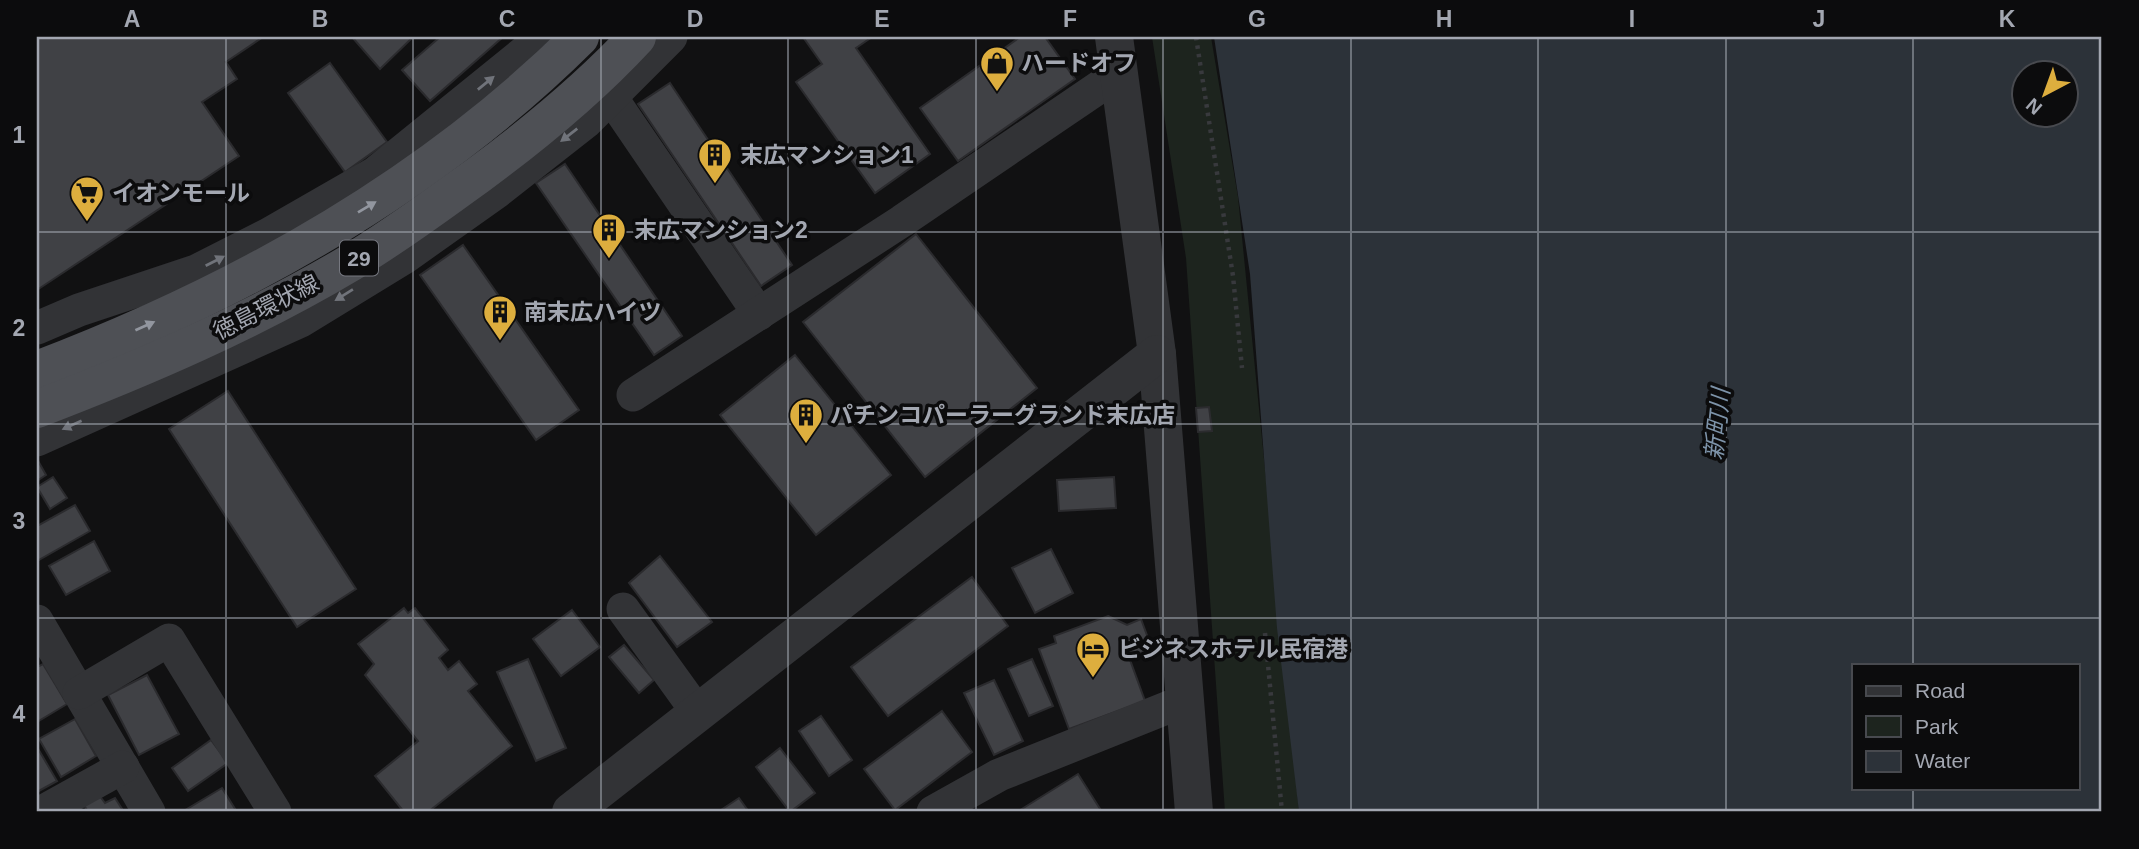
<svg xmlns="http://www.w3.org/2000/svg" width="2139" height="849" font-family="Arial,'Noto Sans JP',sans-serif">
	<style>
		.green { fill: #1d241e }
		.water { fill: #2c3239; fill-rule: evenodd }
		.building { fill: #404145; stroke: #2b2b2e; stroke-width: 2 }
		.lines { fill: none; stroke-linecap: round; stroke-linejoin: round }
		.path { stroke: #38393d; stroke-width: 4.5; stroke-dasharray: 3.5 5; stroke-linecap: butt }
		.minor { stroke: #323336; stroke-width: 33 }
		.tertiary { stroke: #323336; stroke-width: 38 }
		.primary-bridge { stroke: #4e5055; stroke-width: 38 }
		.oneway { fill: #70737a }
		.oneway2 { fill: #92969f }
		.grid { fill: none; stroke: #a3a7b1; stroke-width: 2; stroke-opacity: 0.55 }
		.labels { text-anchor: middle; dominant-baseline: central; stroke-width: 7; stroke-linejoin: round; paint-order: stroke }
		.shield { fill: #0c0c0d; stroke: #767880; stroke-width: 2 }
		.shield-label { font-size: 21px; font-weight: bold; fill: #a3a7b1 }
		.poi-label { font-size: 23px; font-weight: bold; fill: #a3a7b1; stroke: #0c0c0d; text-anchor: start }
		.street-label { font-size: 23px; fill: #a3a7b1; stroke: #0c0c0d }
		.water-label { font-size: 24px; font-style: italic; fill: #7d93a9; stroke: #0c0c0d }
		.neatline { fill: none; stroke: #a3a7b1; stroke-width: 2.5 }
		.grid-label { font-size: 23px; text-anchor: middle; font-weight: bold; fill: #a3a7b1 }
	</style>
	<rect width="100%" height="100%" fill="#111112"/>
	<path class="green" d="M1152,37H1211L1238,197L1299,812H1225L1186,258Z"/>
	<path class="water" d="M1214,37H2102V812H1299L1277,628L1250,274ZM2024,74H2066V116H2024ZM1854,665H2078V788H1854Z"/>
	<g class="building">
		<path d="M37,37H263L226,62L237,79L202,102L239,156L37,290Z"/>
		<path d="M352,37H413L380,69Z"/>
		<path d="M440,37H503L430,101L402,70Z"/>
		<path d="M803,37H872L856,48L930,154L875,193L796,82L822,64Z"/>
		<path d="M1020,37H1045L1075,79L958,161L920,108Z"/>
		<path d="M330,63L387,142L345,172L288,93Z"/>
		<path d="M670,83L792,265L761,286L638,104Z"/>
		<path d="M565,164L682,336L654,355L536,183Z"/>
		<path d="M916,234L1037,388L925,477L803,322Z"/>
		<path d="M463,245L579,410L536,440L420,275Z"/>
		<path d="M795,355L891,475L816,535L720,415Z"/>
		<path d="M228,391L356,589L297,627L169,429Z"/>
		<path d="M1209,407L1212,431L1198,432L1196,408Z"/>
		<path d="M37,459L46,475L37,481Z"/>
		<path d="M53,477L67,498L50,509L37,487Z"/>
		<path d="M1114,477L1116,508L1059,511L1057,480Z"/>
		<path d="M75,505L90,531L37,561V526Z"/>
		<path d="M94,541L110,571L66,595L49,566Z"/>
		<path d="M1051,549L1073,593L1035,613L1012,568Z"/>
		<path d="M660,556L712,622L677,647L629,583Z"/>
		<path d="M972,577L1008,626L888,716L851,667Z"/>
		<path d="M404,608L408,613L415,608L448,650L439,658L448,670L459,661L477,684L468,691L512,746L428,812H404L375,776L418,741L365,675L374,664L358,644Z"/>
		<path d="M572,610L600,647L561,676L533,639Z"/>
		<path d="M1108,616L1127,625L1141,619L1152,649L1129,657L1145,701L1069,729L1039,649L1056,643L1054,636Z"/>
		<path d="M624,645L654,680L639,693L609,657Z"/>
		<path d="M528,659L566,748L536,761L497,672Z"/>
		<path d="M1032,659L1053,706L1029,716L1008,669Z"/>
		<path d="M43,664L67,704L37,722V667Z"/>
		<path d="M147,675L179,734L139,755L108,695Z"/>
		<path d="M994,680L1023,741L994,755L964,693Z"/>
		<path d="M942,711L972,752L895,810L864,769Z"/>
		<path d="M821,716L852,760L829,776L799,731Z"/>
		<path d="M75,719L96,756L61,777L39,739Z"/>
		<path d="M211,740L228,763L188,791L172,768Z"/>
		<path d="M37,747L57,781L37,792Z"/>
		<path d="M780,748L815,793L790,812L756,767Z"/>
		<path d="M1078,774L1102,812H1017Z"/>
		<path d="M222,788L237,812H182Z"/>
		<path d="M99,795L105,803L115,798L124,812H88L84,805Z"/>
		<path d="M739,798L749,812H718Z"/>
	</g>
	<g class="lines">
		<g class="path">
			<path d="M1196,37L1233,276L1242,368"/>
			<path d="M1265,633L1282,812"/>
		</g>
		<g class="minor">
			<path d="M611,97L759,314"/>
			<path d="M37,328L79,310L196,271L267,235L375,173L543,37"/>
			<path d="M633,395L902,221L1120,73"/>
			<path d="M37,440L301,321L404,258L497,192L586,122L671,37"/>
			<path d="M623,609L698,713"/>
			<path d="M37,621L149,812"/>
			<path d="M79,693L169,640L275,812"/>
			<path d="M42,812L123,767"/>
			<path d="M933,812L999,775L1184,701"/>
		</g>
		<g class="tertiary">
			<path d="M1114,37L1157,354L1194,812"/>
			<path d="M571,812L1157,354"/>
		</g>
		<g class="primary-bridge">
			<path d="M37,370C237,294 427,189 580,37"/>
			<path d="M37,409C144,368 251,322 350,263C394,237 435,206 477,176C534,134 589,89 637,37"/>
		</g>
	</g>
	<defs><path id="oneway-solid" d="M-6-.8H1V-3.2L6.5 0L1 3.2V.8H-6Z" transform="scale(1.75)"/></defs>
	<g class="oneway">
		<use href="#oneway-solid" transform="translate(486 83) rotate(-39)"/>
		<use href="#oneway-solid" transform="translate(569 135) rotate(142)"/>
		<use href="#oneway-solid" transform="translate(215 261) rotate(-27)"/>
		<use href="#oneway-solid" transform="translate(344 295) rotate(148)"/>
		<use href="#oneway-solid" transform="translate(72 425) rotate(156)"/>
	</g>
	<g class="oneway2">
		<use href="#oneway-solid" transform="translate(367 207) rotate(-31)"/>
		<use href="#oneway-solid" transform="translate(145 326) rotate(-24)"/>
	</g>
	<path class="grid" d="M226,37V812M413,37V812M601,37V812M788,37V812M976,37V812M1163,37V812M1351,37V812M1538,37V812M1726,37V812M1913,37V665M37,232H2102M37,424H2102M37,618H2102M1913,788V812"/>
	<defs>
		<g id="shop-pin" transform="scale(1.75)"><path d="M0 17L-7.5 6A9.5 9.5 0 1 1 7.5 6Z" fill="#ddae3e" stroke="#0c0c0d"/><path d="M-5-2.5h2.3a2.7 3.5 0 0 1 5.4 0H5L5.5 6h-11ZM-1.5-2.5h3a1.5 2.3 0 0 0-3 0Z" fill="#111"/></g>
		<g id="building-pin" transform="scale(1.75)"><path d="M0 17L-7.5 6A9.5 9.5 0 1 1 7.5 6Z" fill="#ddae3e" stroke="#0c0c0d"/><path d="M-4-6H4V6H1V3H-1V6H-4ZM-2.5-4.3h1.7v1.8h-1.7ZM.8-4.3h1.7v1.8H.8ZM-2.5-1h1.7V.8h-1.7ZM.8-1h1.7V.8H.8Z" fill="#111"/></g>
		<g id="supermarket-pin" transform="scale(1.75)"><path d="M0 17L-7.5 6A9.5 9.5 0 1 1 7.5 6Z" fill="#ddae3e" stroke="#0c0c0d"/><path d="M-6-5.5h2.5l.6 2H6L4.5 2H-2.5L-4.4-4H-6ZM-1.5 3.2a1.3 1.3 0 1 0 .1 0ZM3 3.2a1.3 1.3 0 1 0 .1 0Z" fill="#111"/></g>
		<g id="hotel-pin" transform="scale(1.75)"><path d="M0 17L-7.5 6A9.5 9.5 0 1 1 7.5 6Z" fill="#ddae3e" stroke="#0c0c0d"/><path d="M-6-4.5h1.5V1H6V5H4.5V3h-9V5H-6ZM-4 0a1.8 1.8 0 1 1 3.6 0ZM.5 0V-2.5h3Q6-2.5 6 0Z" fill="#111"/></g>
	</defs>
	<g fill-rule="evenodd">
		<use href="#shop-pin" x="997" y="63"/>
		<use href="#building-pin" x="715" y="155"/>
		<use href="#supermarket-pin" x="87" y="193"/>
		<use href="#building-pin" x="609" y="230"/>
		<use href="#building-pin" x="500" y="312"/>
		<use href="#building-pin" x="806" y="415"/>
		<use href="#hotel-pin" x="1093" y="649"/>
	</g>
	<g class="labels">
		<rect class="shield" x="340" y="240.5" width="38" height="35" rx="5"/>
		<g class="shield-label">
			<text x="359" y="258">29</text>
		</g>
		<g class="poi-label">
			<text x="1021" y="63">ハードオフ</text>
			<text x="740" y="155">末広マンション1</text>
			<text x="112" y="193">イオンモール</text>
			<text x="634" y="230">末広マンション2</text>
			<text x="524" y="312">南末広ハイツ</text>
			<text x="830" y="415">パチンコパーラーグランド末広店</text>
			<text x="1118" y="649">ビジネスホテル民宿港</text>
		</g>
		<g class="street-label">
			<text transform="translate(266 307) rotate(-27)">徳島環状線</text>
		</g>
		<g class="water-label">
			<text transform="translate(1717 424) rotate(-84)">新町川</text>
		</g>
	</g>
	<rect width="2139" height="849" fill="none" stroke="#0c0c0d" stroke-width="77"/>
	<rect x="1852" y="664" width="228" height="126" fill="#0c0c0d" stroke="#484a4f" stroke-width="2"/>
	<rect x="1866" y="686" width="35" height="10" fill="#323336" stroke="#484a4f" stroke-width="2"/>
	<text x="1915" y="698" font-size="21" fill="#a3a7b1">Road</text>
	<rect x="1866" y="716" width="35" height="21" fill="#1d241e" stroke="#484a4f" stroke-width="2"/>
	<text x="1915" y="734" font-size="21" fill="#a3a7b1">Park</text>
	<rect x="1866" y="751" width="35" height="21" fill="#2c3239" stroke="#484a4f" stroke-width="2"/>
	<text x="1915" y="768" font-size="21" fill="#a3a7b1">Water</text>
	<g transform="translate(2045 94) rotate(221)"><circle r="33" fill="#0c0c0d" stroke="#484a4f" stroke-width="2"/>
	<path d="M0-5L12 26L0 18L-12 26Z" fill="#ddae3e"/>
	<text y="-10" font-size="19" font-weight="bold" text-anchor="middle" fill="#a3a7b1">N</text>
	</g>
	<rect x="38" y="38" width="2062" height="772" class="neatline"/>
	<g class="grid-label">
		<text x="132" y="27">A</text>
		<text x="320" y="27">B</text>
		<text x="507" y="27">C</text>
		<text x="695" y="27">D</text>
		<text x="882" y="27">E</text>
		<text x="1070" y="27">F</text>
		<text x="1257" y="27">G</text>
		<text x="1444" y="27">H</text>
		<text x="1632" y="27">I</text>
		<text x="1819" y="27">J</text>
		<text x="2007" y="27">K</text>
		<text x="19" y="143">1</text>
		<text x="19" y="336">2</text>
		<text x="19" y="529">3</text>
		<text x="19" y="722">4</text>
	</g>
</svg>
